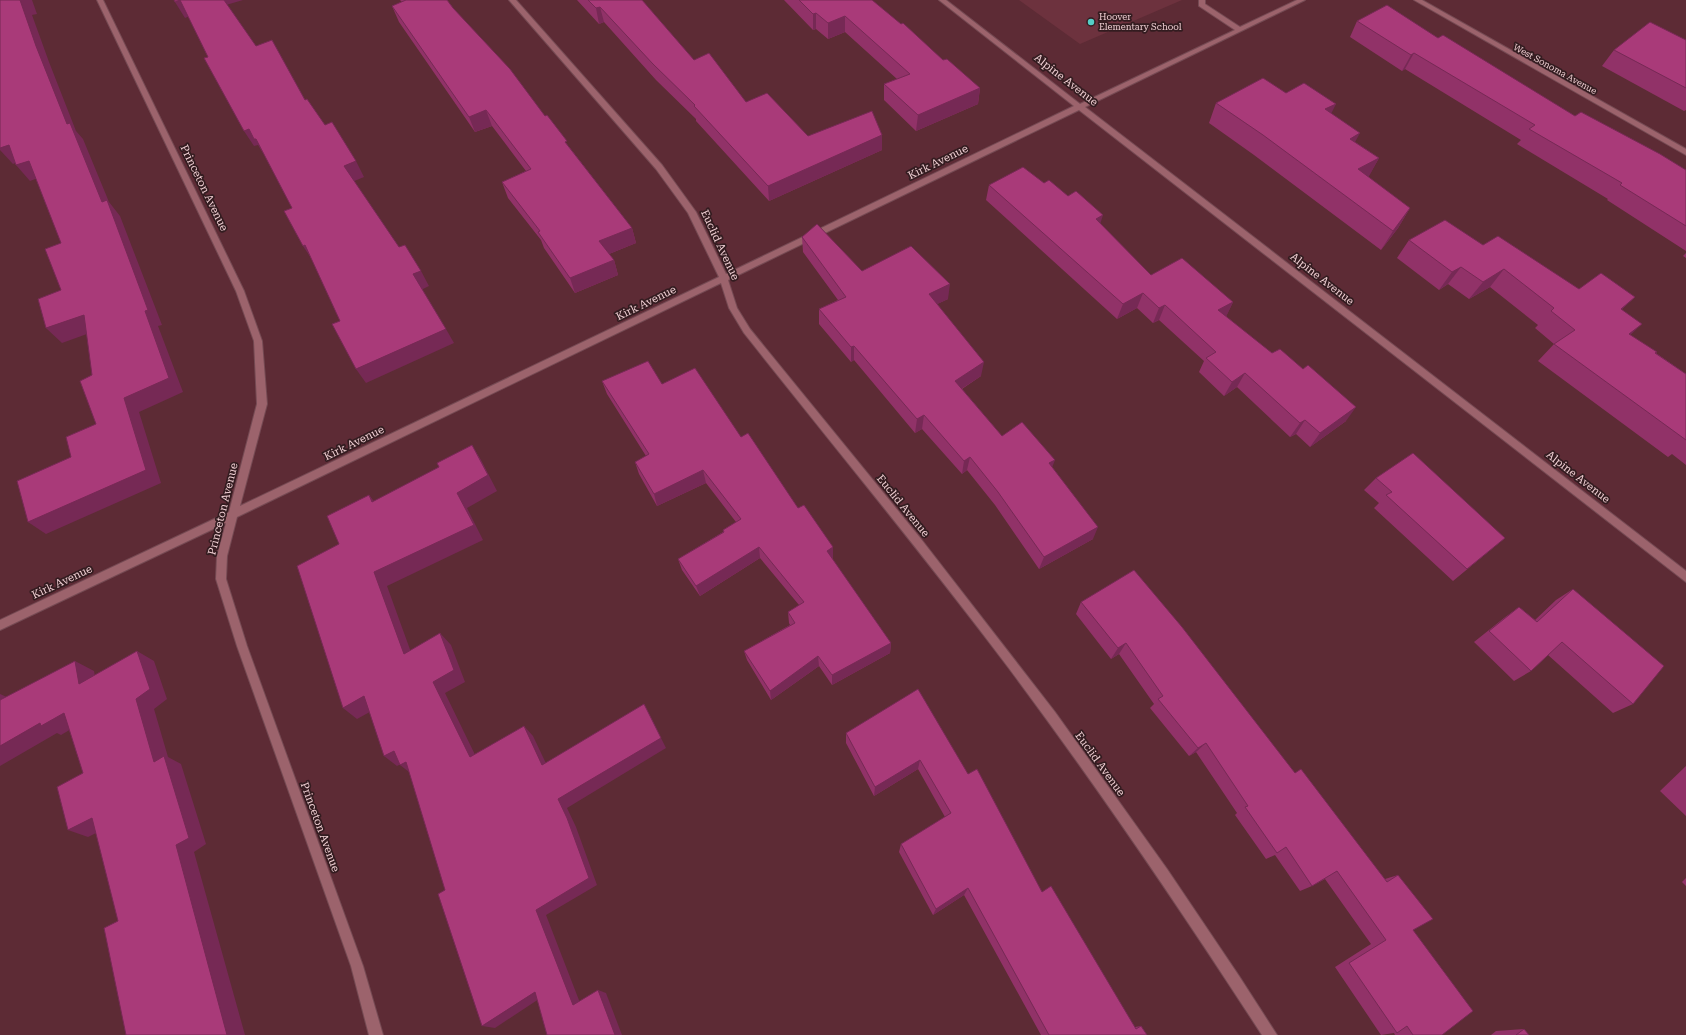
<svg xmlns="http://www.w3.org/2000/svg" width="1686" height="1035" font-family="'Roboto Serif',serif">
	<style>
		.built { fill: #6d323e }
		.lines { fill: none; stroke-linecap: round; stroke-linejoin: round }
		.minor-casing { stroke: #754a53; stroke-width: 2 }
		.minor { fill: #9c636c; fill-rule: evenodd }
		.wall { fill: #913268 }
		.shaded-wall { fill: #762955 }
		.building { fill: #a93a79; stroke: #762955 }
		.poi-dot { fill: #55cec6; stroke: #331c20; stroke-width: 1.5 }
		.labels { text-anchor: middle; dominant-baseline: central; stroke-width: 3.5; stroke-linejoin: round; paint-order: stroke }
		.far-poi-label { font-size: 9px; fill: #f1d0d4; stroke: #331c20; text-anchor: start }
		.far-street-label { font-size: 9px; fill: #f1d0d4; stroke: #331c20 }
		.street-label { font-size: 11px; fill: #f1d0d4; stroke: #331c20 }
	</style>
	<rect width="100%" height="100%" fill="#5d2b35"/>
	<path class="built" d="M1019,0H1182L1080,44Z"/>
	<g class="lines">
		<g class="minor-casing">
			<g id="minor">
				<path d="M97,0H103L244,291L262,341L267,404L240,506L719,277L688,213L656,169L509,0H516L662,165L696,212L726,274L1074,106L939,0H946L1080,104L1235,30L1199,6V0H1205V4L1240,27L1297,0H1305L1085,107L1686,571V582L1079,110L728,280L737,308L750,329L921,539L1055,712L1167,869L1239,976L1277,1035H1262C1181,910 1097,786 1008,667C923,554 832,444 744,333L729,308L721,283L237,517L227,556L226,579L247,646L363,966L383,1035H369L351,966L237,646L216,579L217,556L226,523L0,630V620L229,512L257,404L254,341L236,291Z"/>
				<path d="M1414,0H1422L1686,149V155Z"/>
			</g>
		</g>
		<use href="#minor" class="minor"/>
	</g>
	<g class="wall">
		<path d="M400,0H447L453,8L545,116L632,228L636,243L609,254L614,260L618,275L575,293L544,248L541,240L508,198L502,182L526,171L492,126L475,132L399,22L392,6L402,2Z"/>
		<path d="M577,0H642L694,60L746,102L808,136L882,150L769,201L696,121V119L656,80L604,22L599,24Z"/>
		<path d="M784,0H872L943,60L980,88L978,104L916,131L884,100V84L897,79L845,32L828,39L816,29L813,30Z"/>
		<path d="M1357,21L1438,38L1575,116L1686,170V251L1607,200L1608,199L1517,144L1521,140L1405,69L1402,71L1350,37Z"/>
		<path d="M1686,40V110L1684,111L1602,66L1614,50Z"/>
		<path d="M1286,93L1331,113L1355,142L1379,158L1368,177L1410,208L1398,228L1381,250L1254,155L1209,123L1216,103Z"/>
		<path d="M989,185L1100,224L1151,275L1233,302L1226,316L1346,421L1310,447L1296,434L1290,437L1237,387L1224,396L1199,372L1204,361L1159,320L1153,323L1137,308L1117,319L986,200Z"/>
		<path d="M802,237L862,271L948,299L937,304L981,376L962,389L1002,436L1052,467L1093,539L1039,569L995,505L967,470L962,474L922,429L915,433L854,360L851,362L819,324V309L838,300L803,252Z"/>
		<path d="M1409,240L1483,245L1579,289L1635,297L1622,309L1630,335L1686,374V465L1672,454L1668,457L1538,361L1554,344L1535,328L1538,325L1490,287L1469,299L1448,284L1439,290L1397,258Z"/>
		<path d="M1686,253V258L1683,256Z"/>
		<path d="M602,381L662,384L741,437L798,508L833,547V558L832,559L891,643L890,653L832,685L819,666L771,700L747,660L744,651L790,625L789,623L788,612L799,605L760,558L700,596L682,570L678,559L723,532V530L736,522L706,483L657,506L639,474L635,462L646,456L607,394Z"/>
		<path d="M1376,478L1505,538L1453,581L1374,508L1379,503L1364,490Z"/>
		<path d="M1573,589L1633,704L1613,713L1548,655L1531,671L1514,681L1474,642L1504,618L1519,607L1535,620L1556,600Z"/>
		<path d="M1081,602L1295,773L1385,879L1398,875L1442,1035H1395L1394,1033L1381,1035L1335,967L1371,944L1325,879L1312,886L1300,891L1275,855L1266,859L1235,815L1237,813L1196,752L1189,756L1150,708L1154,704L1119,654L1111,659L1076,614Z"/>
		<path d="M846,733L968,774L1042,892L1135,1027L1141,1026L1147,1035H1041L964,895L933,915L899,852L901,844L945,817L918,769L874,796L846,743Z"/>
		<path d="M1686,766V816L1660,791Z"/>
		<path d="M1686,878V886L1682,882Z"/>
		<path d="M1524,1029L1529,1035H1491L1496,1031Z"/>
	</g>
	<g class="shaded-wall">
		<path d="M20,0H32L37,14L32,15L49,62L76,131L83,139L109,202L120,216L162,325L158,326L183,392L139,412L161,483L46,534L28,522L124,398L67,124L36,46Z"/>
		<path d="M180,0L190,16L185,18L175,2Z"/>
		<path d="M223,0H243L226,5Z"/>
		<path d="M600,7L604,22L599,24L596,8Z"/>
		<path d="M816,13V29L813,30V14Z"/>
		<path d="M845,16V32L828,39V23Z"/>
		<path d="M1414,53L1405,69L1402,71L1411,55Z"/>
		<path d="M980,88L978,104L916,131L918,115Z"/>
		<path d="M1336,104L1326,124L1325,109Z"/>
		<path d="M486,110L492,126L475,132L469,117Z"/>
		<path d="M249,129L256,139L264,155L258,145L254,146L244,131Z"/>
		<path d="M1360,133L1349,153L1350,139Z"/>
		<path d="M882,135V150L769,201L768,186Z"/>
		<path d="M9,145L23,160L13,164L0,150V148Z"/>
		<path d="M1379,158L1368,178L1358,169Z"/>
		<path d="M29,161L43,176L30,181L16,165Z"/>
		<path d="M356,161L364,177L352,182L344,166Z"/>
		<path d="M1410,208L1398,228L1381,250L1393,231Z"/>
		<path d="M1103,215L1098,231L1096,219Z"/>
		<path d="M632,228L636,243L604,256L599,241Z"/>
		<path d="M305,245L313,261L303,246Z"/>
		<path d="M614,260L618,275L575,293L570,278Z"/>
		<path d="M1461,267L1448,284L1439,290L1452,272Z"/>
		<path d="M1504,269L1490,287L1469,299L1483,282Z"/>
		<path d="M421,271L429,286L421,290L413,274Z"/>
		<path d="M950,284L948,299L927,309L929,294Z"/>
		<path d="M1143,293L1137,308L1117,319L1123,304Z"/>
		<path d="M1635,297L1617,314L1621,309Z"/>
		<path d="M1233,302L1226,317L1218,310Z"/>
		<path d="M1165,305L1159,320L1153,323L1159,308Z"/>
		<path d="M84,315L98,330L62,343L46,328Z"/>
		<path d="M1642,324L1624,341L1629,334Z"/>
		<path d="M446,329L454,343L366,383L356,369Z"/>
		<path d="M854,346V360L851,362V347Z"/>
		<path d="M984,362L981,376L952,395L955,381Z"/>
		<path d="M1245,373L1237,387L1224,396L1232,382Z"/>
		<path d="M1356,407L1346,421L1310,447L1320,433Z"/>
		<path d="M924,415L922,429L915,433L917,419Z"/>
		<path d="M1305,420L1296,434L1290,437L1300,423Z"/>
		<path d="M472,445L481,460L497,491L467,508L483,540L387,586L416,666L404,654L374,572L457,493Z"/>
		<path d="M970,457L967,470L962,474L964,461Z"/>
		<path d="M1055,460L1050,473L1049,463Z"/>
		<path d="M703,470L706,483L657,506L654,494Z"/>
		<path d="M369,495L381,510L372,502Z"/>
		<path d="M1098,527L1093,539L1039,569L1044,557Z"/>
		<path d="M759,547L760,558L700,596L696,586Z"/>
		<path d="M833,547V558L827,562V551Z"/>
		<path d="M440,633L451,645L465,682L445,693L481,767L470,757L433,682Z"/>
		<path d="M891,643L890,653L832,685V675Z"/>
		<path d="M1126,643L1119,654L1111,659L1118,648Z"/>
		<path d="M137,651L154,661L167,699L154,709L168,757L181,764L206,844L194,852L245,1035H227L136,699Z"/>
		<path d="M818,656L819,666L771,700L770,691Z"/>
		<path d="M75,661L94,671L98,694L79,684Z"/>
		<path d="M0,694L18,702L0,701Z"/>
		<path d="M364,696L377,708L357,719L343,708Z"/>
		<path d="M644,704L666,748L567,808L576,827L597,885L546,915L582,1008L573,1005L536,910L558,799Z"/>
		<path d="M64,713L83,722L61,735L57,733L0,766V746L40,723Z"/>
		<path d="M524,726L533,736L551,774L542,765Z"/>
		<path d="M1206,743L1196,752L1189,756L1198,748Z"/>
		<path d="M394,751L407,761L397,766L384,756Z"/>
		<path d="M920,760L918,769L874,796L875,787Z"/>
		<path d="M406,762L413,775L400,765Z"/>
		<path d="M92,818L112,825L88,837L68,830Z"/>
		<path d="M968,888L964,895L933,915L936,909Z"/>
		<path d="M598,990L606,993L622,1035H615Z"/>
		<path d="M535,992L545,995L495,1028L482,1026Z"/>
	</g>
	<g class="building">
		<path d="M0,0H20L36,46L67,124L70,123L102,202L107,200L148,310L145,311L169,378L124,398L146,470L28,522L17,481L71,457L66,437L96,424L80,381L92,375L84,315L46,328L38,299L61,290L45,249L61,243L29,161L16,165L9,145L0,148Z"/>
		<path d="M174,0H180L175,2Z"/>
		<path d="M180,0H224L256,46L272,40L305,100L307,99L325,125L332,122L356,161L344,166L399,247L405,245L421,271L413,274L446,329L356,369L332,324L340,321L305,245L303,246L284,211L292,208L256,139H254L249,129L244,131L204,58L208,57Z"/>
		<path d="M406,0H447L453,8L510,69L545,116L547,115L567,141L565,142L632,228L599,241L614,260L570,278L538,232L540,231L502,182L531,169L486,110L469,117L392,6Z"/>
		<path d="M588,0H642L694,60L709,53L746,102L767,93L808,136L872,111L882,135L768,186L694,106L695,105L653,64L600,7L596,8Z"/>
		<path d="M799,0H872L901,24L903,23L943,60L947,59L980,88L918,115L884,84L910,74L845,16L828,23L816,13L813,14Z"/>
		<path d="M1387,5L1438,38L1443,35L1575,116L1581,112L1660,154L1686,170V226L1620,185L1622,183L1529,129L1535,125L1414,53L1411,55L1357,21Z"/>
		<path d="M1650,22L1686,40V88L1614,50Z"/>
		<path d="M1263,78L1286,93L1304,83L1336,104L1325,109L1360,133L1350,139L1379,158L1358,169L1410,208L1393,231L1263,135L1216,103Z"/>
		<path d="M1023,167L1044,183L1049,180L1068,196L1076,191L1103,215L1096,219L1151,275L1182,258L1233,302L1218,310L1272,353L1280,349L1303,369L1308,365L1356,407L1320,433L1305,420L1300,423L1245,373L1232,382L1206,358L1216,352L1165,305L1159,308L1143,293L1123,304L989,185Z"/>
		<path d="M1445,220L1483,245L1498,236L1579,289L1601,273L1635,297L1621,309L1642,324L1629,334L1657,352L1655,353L1686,374V440L1554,344L1575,330L1551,311L1554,308L1504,269L1483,282L1461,267L1452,272L1409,240Z"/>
		<path d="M817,224L862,271L911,246L950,284L929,294L984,362L955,381L1002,436L1022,422L1055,460L1049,463L1098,527L1044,557L998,492L970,457L964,461L924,415L917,419L854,346L851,347L819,309L846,297L802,237Z"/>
		<path d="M648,361L662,384L695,368L741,437L748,433L798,508L804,505L833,547L827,551L891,643L832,675L818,656L770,691L744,651L795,623L788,612L804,602L759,547L696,586L678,559L724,532L723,530L741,519L703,470L654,494L635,462L649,454L602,381Z"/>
		<path d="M472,445L488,475L457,493L474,525L374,572L404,654L440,633L454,670L433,682L470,757L524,726L542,765L644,704L661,738L558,799L567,818L589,878L536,910L573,1005L598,990L615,1035H547L535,992L482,1026L438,894L445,890L406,762L400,765L394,751L384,756L364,696L343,708L297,566L339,544L327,516L369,495L372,502L439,467L437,463Z"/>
		<path d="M1413,453L1505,538L1467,569L1386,495L1392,492L1376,478Z"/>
		<path d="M1134,570L1182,627L1295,773L1301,769L1387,882L1398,875L1433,919L1413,930L1473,1011L1442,1035H1413L1407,1026L1397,1033L1349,963L1386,940L1337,871L1312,886L1286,847L1277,853L1245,807L1248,806L1206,743L1198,748L1158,699L1163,696L1126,643L1118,648L1081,602Z"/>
		<path d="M1573,589L1664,666L1633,704L1562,642L1531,671L1489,631L1519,607L1537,622Z"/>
		<path d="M137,651L150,689L136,699L154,762L164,756L189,838L176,845L227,1035H126L104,928L118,921L92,818L68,830L57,787L83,773L64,713L41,726L40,723L0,746V700L75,661L79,684Z"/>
		<path d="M918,689L968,774L977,769L1042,892L1051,886L1136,1029L1141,1026L1147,1035H1049L968,888L936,909L901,844L951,813L920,760L875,787L846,733Z"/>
		<path d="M1524,1029L1529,1035H1516Z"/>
	</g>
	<circle class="poi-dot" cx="1091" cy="22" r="4"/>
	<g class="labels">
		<g class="far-poi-label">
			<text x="1099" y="17">Hoover<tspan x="1099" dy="10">Elementary School</tspan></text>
		</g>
		<g class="far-street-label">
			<text transform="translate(1555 69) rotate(29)">West Sonoma Avenue</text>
		</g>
		<g class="street-label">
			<text transform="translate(1066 80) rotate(38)">Alpine Avenue</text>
			<text transform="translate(938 162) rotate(-26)">Kirk Avenue</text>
			<text transform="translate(204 188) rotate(64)">Princeton Avenue</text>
			<text transform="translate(720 245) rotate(65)">Euclid Avenue</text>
			<text transform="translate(1322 279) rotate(38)">Alpine Avenue</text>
			<text transform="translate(646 303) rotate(-26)">Kirk Avenue</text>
			<text transform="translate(354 443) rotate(-26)">Kirk Avenue</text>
			<text transform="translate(1578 477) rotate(38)">Alpine Avenue</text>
			<text transform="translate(903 506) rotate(51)">Euclid Avenue</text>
			<text transform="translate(223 509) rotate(-76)">Princeton Avenue</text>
			<text transform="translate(62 582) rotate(-25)">Kirk Avenue</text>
			<text transform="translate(1100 764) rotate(54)">Euclid Avenue</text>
			<text transform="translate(320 827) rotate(70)">Princeton Avenue</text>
		</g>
	</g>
</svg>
